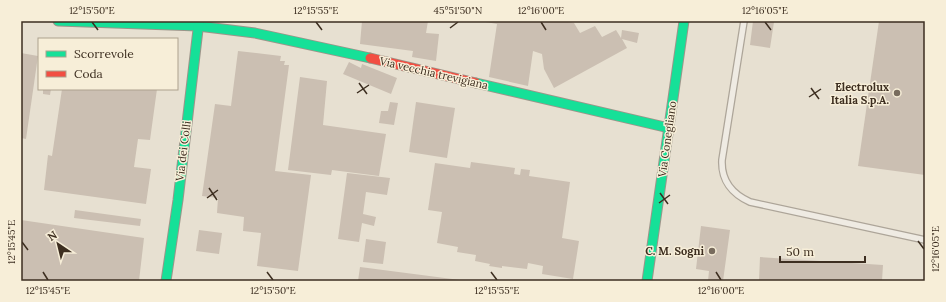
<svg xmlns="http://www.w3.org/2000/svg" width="946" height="302" font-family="Lora,serif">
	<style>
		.building { fill: #cbbfb2 }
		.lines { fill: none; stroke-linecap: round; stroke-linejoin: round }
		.lane-casing { stroke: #ada599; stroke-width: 8 }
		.fast-casing { stroke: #9c958a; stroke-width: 11 }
		.jam-casing { stroke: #9c958a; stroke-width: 11 }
		.lane { stroke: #efebe3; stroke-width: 5.5 }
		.fast { stroke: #16e098; stroke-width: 9 }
		.jam { stroke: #f24e42; stroke-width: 9 }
		.ticks { fill: none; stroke: #3d2e20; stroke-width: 1.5 }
		.poi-dot { fill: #786c5e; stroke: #f7eed8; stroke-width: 1.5 }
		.labels { text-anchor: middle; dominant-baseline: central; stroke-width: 3; stroke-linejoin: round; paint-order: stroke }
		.street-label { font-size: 11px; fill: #3d2e20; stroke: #f7eed8 }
		.poi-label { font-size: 11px; font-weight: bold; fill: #3d2e20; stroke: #f7eed8; text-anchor: end }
		.neatline { fill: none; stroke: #3d2e20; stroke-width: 1.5 }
		.ticks-label { font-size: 10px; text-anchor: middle; fill: #3d2e20 }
	</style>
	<rect width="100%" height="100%" fill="#e7e0d1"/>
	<g class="building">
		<path d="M362,21H428L426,33L439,34L436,61L412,57L413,51L360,44Z"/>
		<path d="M480,21H562L574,23L580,33L595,26L602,37L616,30L621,38L622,30L639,33L637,43L622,39L627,48L554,88L544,69L542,54L533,51L528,86L489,77L497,24Z"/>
		<path d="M753,21L774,22L770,48L750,45Z"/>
		<path d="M879,21H925V175L858,166Z"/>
		<path d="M238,51L281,56L280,61H285L284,65H289L275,171L311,175L298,271L257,266L261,233L243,231L244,217L217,213L218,198L202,196L215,104L231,106Z"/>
		<path d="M21,53L38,56L26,139L21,138Z"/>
		<path d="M349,62L361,68L362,64L397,78L391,94L343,74Z"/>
		<path d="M300,77L327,81L323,125L386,134L379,176L332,170L331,175L288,170Z"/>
		<path d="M43,89H51L50,95L43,94Z"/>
		<path d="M62,89H157L150,140L138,139L134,167L151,169L146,204L44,190L48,155L52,156Z"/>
		<path d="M390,102L398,103L394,125L379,123L381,111H388Z"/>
		<path d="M416,102L455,108L447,158L409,152Z"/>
		<path d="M471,162L515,168L514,174L520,175L521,169L530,170L529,176L570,182L562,238L579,241L573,279L542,274L543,266L528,263L527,269L502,266V268L489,266L490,264L475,261L476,255L457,252L458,247L437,243L442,212L428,210L435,163L470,168Z"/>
		<path d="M347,173L390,178L387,195L366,192L363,214L376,217L374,226L362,223L359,242L338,239Z"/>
		<path d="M75,210L141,219L140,226L74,218Z"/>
		<path d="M21,220L144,238L139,281H21Z"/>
		<path d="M701,226L730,230L723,281H708L709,271L696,269Z"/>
		<path d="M199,230L222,233L219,254L196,251Z"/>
		<path d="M366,239L386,242L383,264L363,262Z"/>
		<path d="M760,257L883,265L882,281H759Z"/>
		<path d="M360,267L460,280V281H358Z"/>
	</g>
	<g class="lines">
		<g class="lane-casing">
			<path id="lane" d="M744,21L722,160C721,180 732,194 750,202L925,240"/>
		</g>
		<g class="fast-casing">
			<g id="fast">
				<path d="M58,21L198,26L255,33L370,58"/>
				<path d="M476,83L669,128"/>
				<path d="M166,281L178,200L199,21"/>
				<path d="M647,281L684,21"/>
			</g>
		</g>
		<g class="jam-casing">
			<path id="jam" d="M370,58L476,83"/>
		</g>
		<use href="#lane" class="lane"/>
		<use href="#fast" class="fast"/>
		<use href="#jam" class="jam"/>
	</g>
	<path class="ticks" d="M92,22L98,30M316,22L322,30M541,22L546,30M765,22L771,30M450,28L458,22M359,83L367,94M811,88L819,99M357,93L369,85M809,97L821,89M209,188L217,200M660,193L668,204M207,198L218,190M659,203L670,195M918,241L924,249M22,242L28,250M43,272L48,280M267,272L273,280M491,272L497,280M716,272L721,280"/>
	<g class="poi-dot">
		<circle cx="897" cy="93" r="4"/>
		<circle cx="712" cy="251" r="4"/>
	</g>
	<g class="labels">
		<g class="street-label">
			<text transform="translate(434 73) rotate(13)">Via vecchia trevigiana</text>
			<text transform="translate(667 139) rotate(-82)">Via Conegliano</text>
			<text transform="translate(183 151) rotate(-83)">Via dei Colli</text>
		</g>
		<g class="poi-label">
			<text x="889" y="87">Electrolux<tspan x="889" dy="13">Italia S.p.A.</tspan></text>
			<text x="704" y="251">C. M. Sogni</text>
		</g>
	</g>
	<rect width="946" height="302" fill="none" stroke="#f7eed8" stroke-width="44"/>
	<rect x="38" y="38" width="140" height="52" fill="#f7eed8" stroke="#ada18e"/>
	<rect x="46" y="51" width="20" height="6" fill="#16e098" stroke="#ada18e"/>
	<text x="74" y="58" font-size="12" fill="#3d2e20">Scorrevole</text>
	<rect x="46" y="71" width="20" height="6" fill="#f24e42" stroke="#ada18e"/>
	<text x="74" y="78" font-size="12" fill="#3d2e20">Coda</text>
	<g transform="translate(58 244) rotate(325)" stroke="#f7eed8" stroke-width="3" paint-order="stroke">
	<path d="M0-3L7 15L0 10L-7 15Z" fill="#3d2e20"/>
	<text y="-6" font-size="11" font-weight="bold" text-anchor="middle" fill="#3d2e20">N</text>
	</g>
	<path d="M780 256v6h85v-6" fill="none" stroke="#3d2e20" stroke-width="2"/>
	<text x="786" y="256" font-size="12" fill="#3d2e20" stroke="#f7eed8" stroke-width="3" paint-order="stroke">50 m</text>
	<rect x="22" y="22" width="902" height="258" class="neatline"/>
	<g class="ticks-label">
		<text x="92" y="14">12°15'50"E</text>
		<text x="316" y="14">12°15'55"E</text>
		<text x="458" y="14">45°51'50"N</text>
		<text x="541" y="14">12°16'00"E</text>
		<text x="765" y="14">12°16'05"E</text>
		<text transform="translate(11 242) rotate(-90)" y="4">12°15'45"E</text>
		<text transform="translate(935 249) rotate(-90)" y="4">12°16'05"E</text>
		<text x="48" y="294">12°15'45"E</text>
		<text x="273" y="294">12°15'50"E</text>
		<text x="497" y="294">12°15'55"E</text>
		<text x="721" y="294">12°16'00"E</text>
	</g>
</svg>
